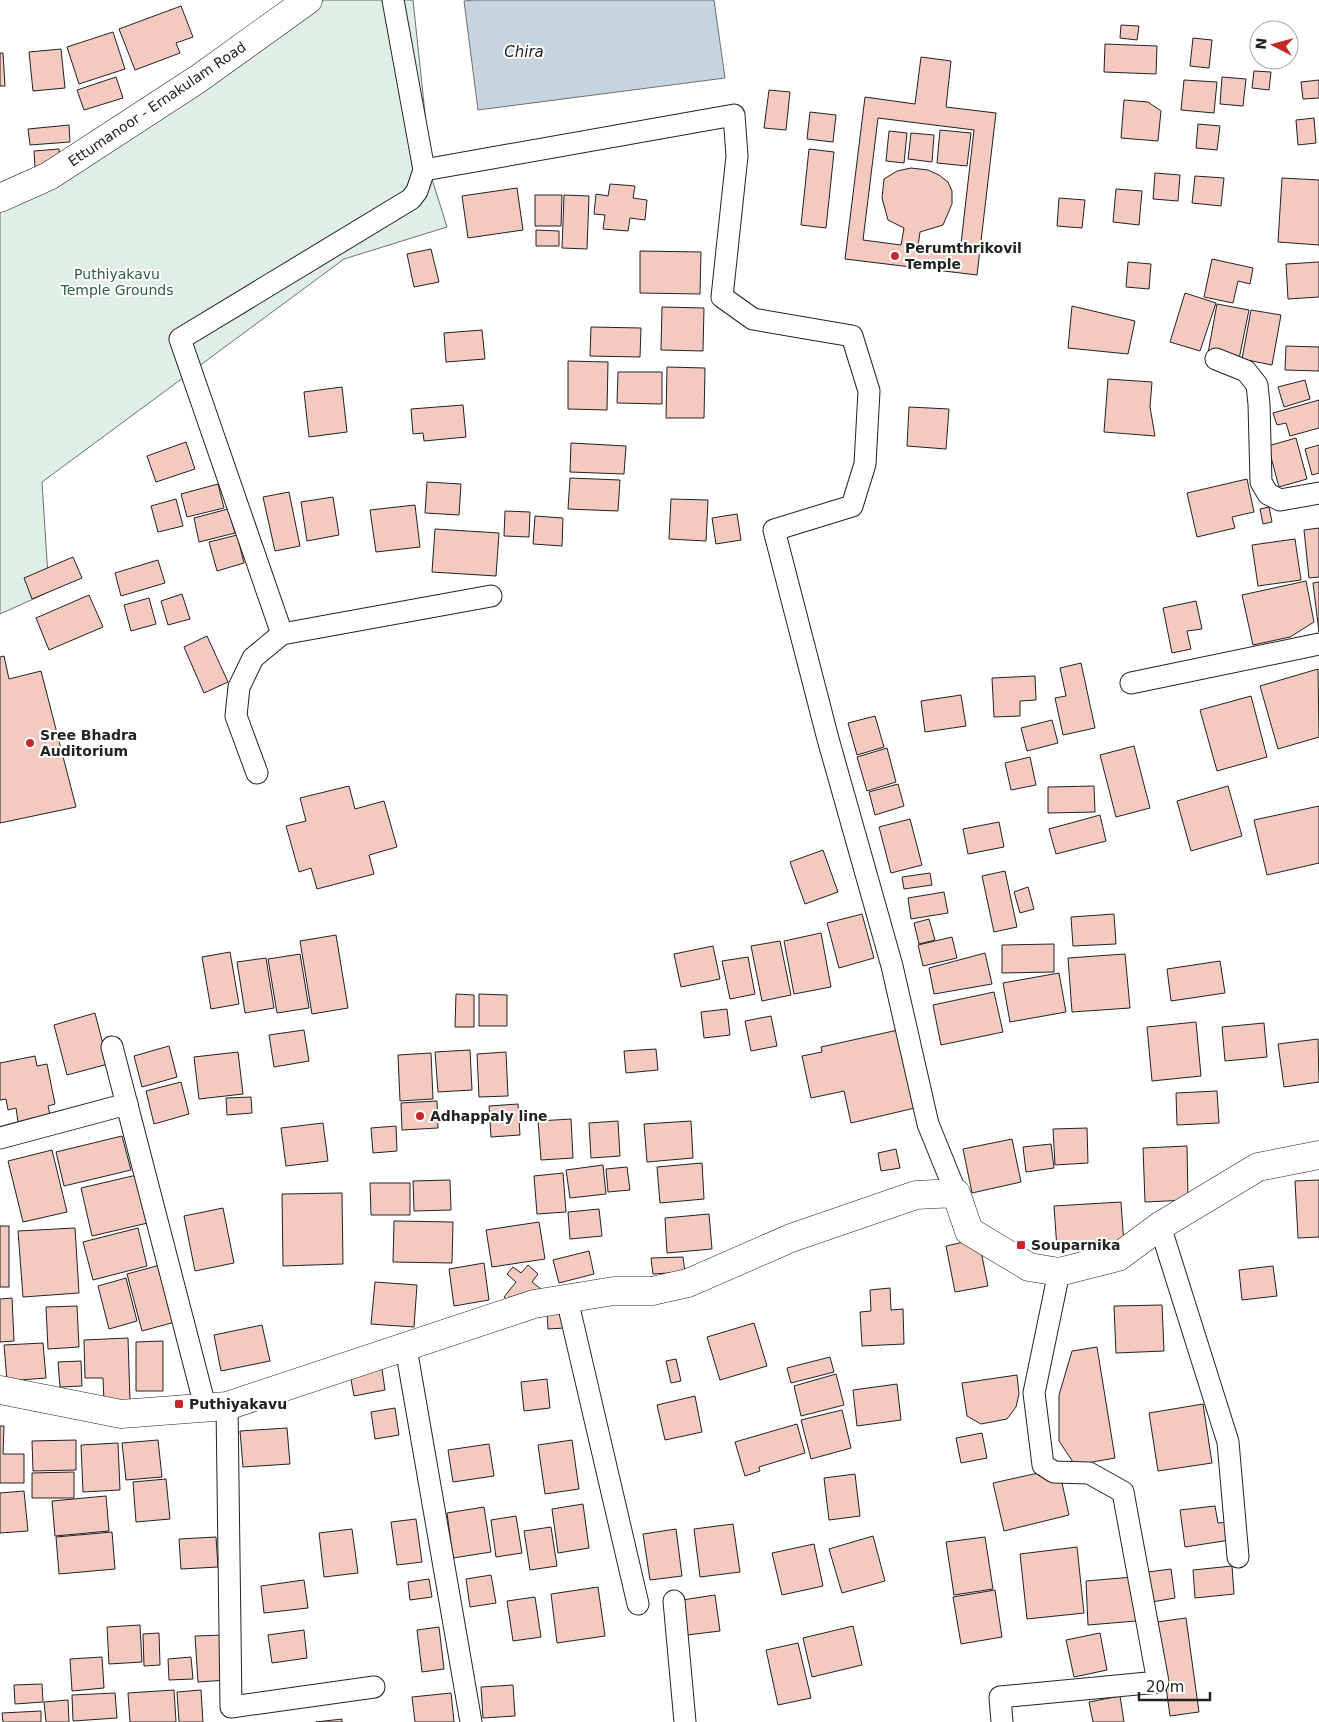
<svg xmlns="http://www.w3.org/2000/svg" width="1319" height="1722" font-family="'DejaVu Sans',sans-serif">
	<style>
		.green { fill: #e0efe3; stroke: #6f6f6f }
		.water { fill: #c7d3dd; stroke: #6f6f6f }
		.building { fill: #f3c9c0; stroke: #222; fill-rule: evenodd }
		.lines { fill: none; stroke-linecap: round; stroke-linejoin: round }
		.street-casing { stroke: #222; stroke-width: 23 }
		.secondary-casing { stroke: #222; stroke-width: 29 }
		.primary-casing { stroke: #222; stroke-width: 29 }
		.street { stroke: #fff; stroke-width: 21 }
		.secondary { stroke: #fff; stroke-width: 28 }
		.primary { stroke: #fff; stroke-width: 28 }
		.poi-dot { fill: #c62828; stroke: #fff; stroke-width: 2 }
		.labels { text-anchor: middle; dominant-baseline: central; stroke-width: 4; stroke-linejoin: round; paint-order: stroke }
		.street-label { font-size: 14px; fill: #222; stroke: #fff }
		.poi-label { font-size: 14px; font-weight: bold; fill: #222; stroke: #fff; text-anchor: start }
		.park-label { font-size: 14px; fill: #2f5e38; stroke: #fff }
		.water-label { font-size: 15px; font-style: italic; fill: #222; stroke: #fff }
	</style>
	<rect width="100%" height="100%" fill="#fff"/>
	<path class="green" d="M324,0H413L432,179L447,227L344,259L42,482L49,592L0,614V210Z"/>
	<path class="water" d="M474,0H714L725,78L478,110L464,1Z"/>
	<g class="building">
		<path d="M181,6L193,37L176,43L180,53L135,70L119,29Z"/>
		<path d="M1121,25L1139,26L1137,40L1120,38Z"/>
		<path d="M113,32L125,69L79,84L67,47Z"/>
		<path d="M1193,38L1212,40L1209,68L1190,66Z"/>
		<path d="M1105,44L1157,46L1156,74L1104,72Z"/>
		<path d="M61,49L65,88L33,91L29,52Z"/>
		<path d="M0,53H3L5,86H0Z"/>
		<path d="M921,57L951,61L946,107L996,113L977,275L845,259L865,97L915,104ZM878,118L974,130L960,252L918,247L920,232L943,225L952,204V191L948,182L939,175L928,170L911,168L897,171L884,179L882,198L888,220L904,228L901,245L863,240Z"/>
		<path d="M1254,71L1271,72L1269,90L1252,88Z"/>
		<path d="M116,77L123,98L84,110L77,90Z"/>
		<path d="M1222,77L1246,79L1243,106L1220,104Z"/>
		<path d="M1184,80L1217,82L1214,113L1181,110Z"/>
		<path d="M1319,80V98L1303,99L1301,82Z"/>
		<path d="M769,90L790,92L786,130L764,128Z"/>
		<path d="M1124,100L1148,102L1161,111L1158,141L1121,138Z"/>
		<path d="M810,112L836,115L833,142L807,139Z"/>
		<path d="M1314,118L1316,143L1298,145L1296,120Z"/>
		<path d="M1198,124L1220,126L1217,150L1196,148Z"/>
		<path d="M69,125L70,142L30,145L28,129Z"/>
		<path d="M940,130L971,133L967,166L937,163Z"/>
		<path d="M889,131L907,133L904,163L886,161Z"/>
		<path d="M911,133L934,135L932,162L908,159Z"/>
		<path d="M59,149L60,165L35,168L34,151Z"/>
		<path d="M809,149L834,152L826,228L801,225Z"/>
		<path d="M1155,173L1180,175L1178,201L1153,199Z"/>
		<path d="M1195,176L1224,178L1221,206L1192,203Z"/>
		<path d="M1282,178L1319,180V245L1278,242Z"/>
		<path d="M610,184L635,186L633,198L647,200L645,220L630,218L628,231L603,229L605,215L594,214L596,194L608,196Z"/>
		<path d="M517,188L523,230L468,238L462,196Z"/>
		<path d="M1116,189L1142,191L1139,225L1113,222Z"/>
		<path d="M535,195H562L561,226H535Z"/>
		<path d="M564,195L589,196L587,249L562,248Z"/>
		<path d="M1059,198L1085,200L1082,228L1057,226Z"/>
		<path d="M536,230L559,231V246H536Z"/>
		<path d="M431,249L439,282L414,287L407,254Z"/>
		<path d="M640,251L701,252L700,294L640,293Z"/>
		<path d="M1212,259L1253,268L1250,284L1238,281L1233,303L1204,297Z"/>
		<path d="M1128,262L1151,264L1149,289L1126,287Z"/>
		<path d="M1319,262V297L1288,299L1286,264Z"/>
		<path d="M1185,293L1216,303L1200,351L1170,342Z"/>
		<path d="M1217,304L1249,310L1239,359L1208,353Z"/>
		<path d="M1072,306L1135,321L1128,354L1068,348Z"/>
		<path d="M662,307L704,308L703,351L661,350Z"/>
		<path d="M1251,310L1281,315L1272,365L1242,359Z"/>
		<path d="M591,327L641,328L640,357L590,356Z"/>
		<path d="M482,330L485,359L446,362L444,333Z"/>
		<path d="M1286,346L1319,347V371L1285,370Z"/>
		<path d="M568,361L608,362L607,410L568,409Z"/>
		<path d="M667,367L705,368L704,418H666Z"/>
		<path d="M618,372H662V404L617,403Z"/>
		<path d="M1108,379L1152,382L1150,407L1155,436L1104,432Z"/>
		<path d="M1305,380L1310,399L1284,407L1278,387Z"/>
		<path d="M342,387L347,432L309,437L304,392Z"/>
		<path d="M1319,400V428L1290,436L1286,423L1277,425L1273,413Z"/>
		<path d="M463,405L466,437L424,441L423,433L413,434L411,409Z"/>
		<path d="M909,407L949,409L946,449L907,446Z"/>
		<path d="M1296,438L1307,479L1279,487L1268,446Z"/>
		<path d="M186,442L195,469L156,482L147,456Z"/>
		<path d="M571,443L626,446L624,474L570,472Z"/>
		<path d="M1319,445V473L1312,475L1305,449Z"/>
		<path d="M570,478L620,480L618,511L568,509Z"/>
		<path d="M1247,479L1254,512L1232,517L1235,528L1197,537L1187,493Z"/>
		<path d="M427,482L461,484L459,515L425,513Z"/>
		<path d="M218,484L224,508L187,517L181,494Z"/>
		<path d="M289,492L300,546L275,551L263,497Z"/>
		<path d="M333,497L339,535L307,541L301,502Z"/>
		<path d="M176,499L183,526L158,532L151,506Z"/>
		<path d="M671,499L708,500L706,541L669,539Z"/>
		<path d="M415,505L420,547L376,552L370,510Z"/>
		<path d="M1269,507L1272,522L1263,524L1260,509Z"/>
		<path d="M228,509L235,533L199,542L194,518Z"/>
		<path d="M505,511L530,512L529,537L504,536Z"/>
		<path d="M737,514L741,540L716,544L712,518Z"/>
		<path d="M535,516L563,518L562,546L533,544Z"/>
		<path d="M1319,528V577L1309,578L1304,530Z"/>
		<path d="M435,529L499,533L496,576L432,572Z"/>
		<path d="M237,535L244,563L217,571L209,542Z"/>
		<path d="M1295,539L1301,580L1258,586L1252,545Z"/>
		<path d="M73,557L82,578L32,599L24,578Z"/>
		<path d="M158,560L165,583L121,596L115,573Z"/>
		<path d="M1306,581L1314,622L1290,637L1253,645L1242,595Z"/>
		<path d="M1319,582V632L1313,583Z"/>
		<path d="M182,594L190,619L168,625L161,601Z"/>
		<path d="M89,595L103,627L49,650L36,618Z"/>
		<path d="M149,598L156,624L131,631L124,605Z"/>
		<path d="M1196,601L1202,629L1187,631L1191,649L1172,653L1163,608Z"/>
		<path d="M207,636L228,682L204,693L184,647Z"/>
		<path d="M4,656L9,679L41,671L76,807L0,823V657Z"/>
		<path d="M1081,663L1095,728L1063,735L1055,698L1066,696L1060,668Z"/>
		<path d="M1318,669L1319,737L1278,749L1260,686Z"/>
		<path d="M1035,676L1036,700L1020,701V716L994,717L992,678Z"/>
		<path d="M961,695L966,726L925,732L921,701Z"/>
		<path d="M1251,696L1267,757L1217,771L1200,710Z"/>
		<path d="M875,716L884,747L857,755L848,723Z"/>
		<path d="M1052,720L1058,743L1027,751L1021,728Z"/>
		<path d="M1134,746L1150,808L1116,817L1100,755Z"/>
		<path d="M887,748L896,782L867,791L857,757Z"/>
		<path d="M1030,757L1036,785L1011,790L1005,763Z"/>
		<path d="M898,784L904,806L875,815L869,792Z"/>
		<path d="M349,786L355,809L384,801L397,847L369,855L374,874L317,889L311,868L299,872L286,826L306,821L300,798Z"/>
		<path d="M1094,786L1095,812L1048,813V787Z"/>
		<path d="M1228,786L1242,836L1191,851L1177,801Z"/>
		<path d="M1319,806V863L1267,875L1254,820Z"/>
		<path d="M1100,815L1106,841L1056,854L1049,829Z"/>
		<path d="M910,819L922,865L891,873L879,827Z"/>
		<path d="M999,822L1004,847L968,854L963,829Z"/>
		<path d="M823,850L838,892L805,904L790,862Z"/>
		<path d="M1005,871L1017,927L994,932L982,876Z"/>
		<path d="M930,873L932,885L904,889L902,877Z"/>
		<path d="M1028,887L1034,909L1020,913L1014,892Z"/>
		<path d="M944,892L948,913L911,919L908,898Z"/>
		<path d="M862,914L874,958L839,968L827,923Z"/>
		<path d="M1114,914L1116,944L1073,946L1071,917Z"/>
		<path d="M929,919L935,940L919,944L914,923Z"/>
		<path d="M821,933L831,987L794,994L784,941Z"/>
		<path d="M336,935L348,1008L312,1014L300,941Z"/>
		<path d="M952,937L957,958L923,966L918,945Z"/>
		<path d="M780,941L791,995L762,1001L751,946Z"/>
		<path d="M1054,944V972L1002,973V945Z"/>
		<path d="M713,946L720,979L681,987L674,954Z"/>
		<path d="M230,952L239,1004L211,1009L202,957Z"/>
		<path d="M985,953L992,984L934,994L929,968Z"/>
		<path d="M300,954L309,1008L277,1013L268,959Z"/>
		<path d="M1125,954L1130,1008L1072,1012L1068,958Z"/>
		<path d="M748,957L755,994L730,999L722,961Z"/>
		<path d="M266,958L274,1008L245,1013L237,962Z"/>
		<path d="M1220,961L1225,993L1171,1001L1167,969Z"/>
		<path d="M1059,973L1066,1012L1010,1022L1003,983Z"/>
		<path d="M994,992L1003,1032L941,1045L933,1005Z"/>
		<path d="M456,994L474,995V1027H455Z"/>
		<path d="M479,994L507,995V1026H479Z"/>
		<path d="M727,1009L730,1035L704,1038L701,1012Z"/>
		<path d="M95,1013L108,1064L67,1075L54,1025Z"/>
		<path d="M771,1016L777,1046L751,1051L745,1021Z"/>
		<path d="M1196,1022L1201,1076L1152,1081L1147,1027Z"/>
		<path d="M1264,1023L1267,1057L1225,1061L1222,1027Z"/>
		<path d="M304,1030L309,1061L274,1067L269,1035Z"/>
		<path d="M898,1030L915,1108L851,1123L844,1091L811,1098L802,1056L822,1052L821,1047Z"/>
		<path d="M1318,1039L1319,1082L1284,1087L1278,1044Z"/>
		<path d="M169,1046L177,1077L142,1087L134,1056Z"/>
		<path d="M656,1049L658,1070L626,1073L624,1051Z"/>
		<path d="M470,1050L472,1090L438,1092L435,1052Z"/>
		<path d="M238,1052L243,1094L199,1099L194,1057Z"/>
		<path d="M506,1052L508,1096L479,1097L477,1054Z"/>
		<path d="M431,1053L433,1099L400,1101L398,1055Z"/>
		<path d="M35,1056L37,1066L47,1064L55,1104L48,1106L50,1115L18,1122L16,1108L8,1110L6,1099L0,1100V1063Z"/>
		<path d="M181,1082L189,1114L154,1124L146,1091Z"/>
		<path d="M1217,1091L1219,1123L1177,1125L1176,1093Z"/>
		<path d="M251,1097L252,1113L227,1115L226,1098Z"/>
		<path d="M437,1101L438,1128L402,1130L401,1103Z"/>
		<path d="M518,1104L520,1135L491,1137L489,1106Z"/>
		<path d="M571,1119L573,1158L541,1160L538,1121Z"/>
		<path d="M618,1121L620,1156L591,1158L589,1123Z"/>
		<path d="M691,1121L693,1158L647,1162L644,1124Z"/>
		<path d="M323,1123L328,1161L286,1166L281,1128Z"/>
		<path d="M396,1126L397,1151L373,1153L371,1128Z"/>
		<path d="M1087,1128L1088,1163L1055,1165L1053,1129Z"/>
		<path d="M122,1136L131,1170L64,1186L56,1152Z"/>
		<path d="M1012,1139L1021,1182L972,1193L963,1149Z"/>
		<path d="M1051,1144L1054,1168L1026,1172L1023,1147Z"/>
		<path d="M1187,1146L1188,1200L1145,1202L1143,1148Z"/>
		<path d="M896,1149L900,1168L881,1171L878,1153Z"/>
		<path d="M52,1150L67,1212L23,1222L8,1161Z"/>
		<path d="M702,1163L704,1199L660,1203L657,1167Z"/>
		<path d="M603,1165L606,1194L570,1198L566,1170Z"/>
		<path d="M627,1167L630,1190L608,1192L606,1169Z"/>
		<path d="M563,1173L566,1212L537,1214L534,1176Z"/>
		<path d="M141,1174L152,1222L92,1236L81,1188Z"/>
		<path d="M450,1180L451,1210L414,1211L413,1181Z"/>
		<path d="M1319,1180V1237L1298,1238L1295,1181Z"/>
		<path d="M370,1183H410V1215H371Z"/>
		<path d="M342,1193L343,1264L283,1266L282,1194Z"/>
		<path d="M1121,1202L1124,1245L1057,1249L1054,1206Z"/>
		<path d="M223,1208L234,1263L195,1271L184,1216Z"/>
		<path d="M599,1209L602,1236L570,1239L568,1212Z"/>
		<path d="M709,1214L712,1249L667,1253L665,1218Z"/>
		<path d="M394,1221L453,1222L452,1263L393,1262Z"/>
		<path d="M539,1222L545,1259L492,1267L486,1230Z"/>
		<rect x="0" y="1226" width="9" height="61"/>
		<path d="M75,1228L79,1293L23,1297L18,1231Z"/>
		<path d="M138,1228L147,1266L93,1280L83,1242Z"/>
		<path d="M964,1242L980,1246L988,1286L955,1292L946,1246Z"/>
		<path d="M589,1251L594,1274L559,1283L553,1260Z"/>
		<path d="M683,1257L685,1272L653,1274L651,1258Z"/>
		<path d="M484,1263L489,1300L454,1306L449,1269Z"/>
		<path d="M160,1265L175,1322L142,1331L127,1274Z"/>
		<path d="M528,1265L538,1274L532,1282L541,1289L514,1305L504,1297L516,1282L507,1274L513,1267L521,1273Z"/>
		<path d="M1273,1266L1277,1296L1242,1300L1239,1270Z"/>
		<path d="M126,1278L137,1321L109,1329L98,1286Z"/>
		<path d="M375,1282L417,1285L414,1327L371,1324Z"/>
		<path d="M890,1288L891,1310L903,1309L904,1344L862,1346L860,1312L871,1311L870,1290Z"/>
		<path d="M12,1298L14,1341L0,1342V1299Z"/>
		<path d="M1162,1305L1164,1351L1116,1353L1114,1306Z"/>
		<path d="M77,1306L79,1347L48,1349L46,1307Z"/>
		<path d="M562,1310L564,1328L548,1329L547,1312Z"/>
		<path d="M754,1323L767,1366L720,1380L707,1337Z"/>
		<path d="M262,1325L270,1361L221,1371L214,1335Z"/>
		<path d="M128,1338L130,1401L104,1402L103,1378H85L84,1340Z"/>
		<path d="M163,1341V1391H136V1342Z"/>
		<path d="M43,1343L46,1378L7,1381L4,1345Z"/>
		<path d="M1097,1347L1115,1458L1075,1465L1059,1441V1395L1072,1351Z"/>
		<path d="M830,1357L834,1372L791,1383L787,1368Z"/>
		<path d="M676,1359L681,1381L671,1383L666,1361Z"/>
		<path d="M81,1361L82,1386L60,1387L58,1362Z"/>
		<path d="M382,1369L385,1390L354,1396L350,1374Z"/>
		<path d="M836,1374L844,1405L801,1416L794,1386Z"/>
		<path d="M1017,1375L1019,1394L1016,1407L1007,1419L981,1424L967,1416L962,1383Z"/>
		<path d="M547,1379L550,1408L524,1411L521,1382Z"/>
		<path d="M897,1384L901,1420L857,1426L853,1390Z"/>
		<path d="M695,1396L702,1432L665,1440L657,1405Z"/>
		<path d="M1203,1404L1212,1463L1158,1471L1149,1413Z"/>
		<path d="M395,1408L399,1435L375,1439L371,1412Z"/>
		<path d="M842,1410L851,1448L811,1459L801,1420Z"/>
		<path d="M797,1424L805,1453L759,1467L760,1471L745,1476L735,1442Z"/>
		<path d="M0,1426H4L3,1454H24V1483H0Z"/>
		<path d="M287,1428L290,1464L243,1467L240,1431Z"/>
		<path d="M982,1433L987,1458L961,1463L956,1438Z"/>
		<path d="M76,1440V1470L33,1471L32,1441Z"/>
		<path d="M158,1440L162,1477L126,1480L122,1443Z"/>
		<path d="M572,1440L579,1489L545,1494L538,1445Z"/>
		<path d="M118,1443L120,1490L83,1492L81,1445Z"/>
		<path d="M489,1444L494,1476L453,1482L448,1450Z"/>
		<path d="M74,1472V1498H32V1473Z"/>
		<path d="M1043,1472L1062,1483L1069,1515L1004,1531L993,1483Z"/>
		<path d="M855,1474L860,1516L829,1520L824,1478Z"/>
		<path d="M166,1479L170,1519L136,1522L133,1482Z"/>
		<path d="M24,1491L28,1531L0,1533V1493Z"/>
		<path d="M106,1496L109,1531L55,1536L52,1501Z"/>
		<path d="M583,1504L589,1548L558,1553L552,1509Z"/>
		<path d="M1215,1506L1218,1523L1227,1522L1230,1540L1185,1547L1180,1510Z"/>
		<path d="M484,1507L491,1552L453,1558L447,1513Z"/>
		<path d="M516,1516L522,1553L496,1557L491,1520Z"/>
		<path d="M416,1519L422,1562L397,1565L391,1522Z"/>
		<path d="M733,1524L740,1572L700,1577L694,1529Z"/>
		<path d="M551,1527L557,1566L530,1570L524,1531Z"/>
		<path d="M352,1529L358,1573L324,1577L319,1533Z"/>
		<path d="M676,1529L682,1576L650,1580L643,1534Z"/>
		<path d="M112,1532L115,1569L59,1574L56,1537Z"/>
		<path d="M873,1536L885,1581L842,1593L829,1549Z"/>
		<path d="M216,1537L218,1567L181,1569L179,1539Z"/>
		<path d="M985,1537L993,1589L954,1595L946,1542Z"/>
		<path d="M814,1544L823,1586L782,1595L772,1553Z"/>
		<path d="M1077,1547L1084,1613L1027,1619L1020,1554Z"/>
		<path d="M1232,1566L1234,1594L1195,1598L1193,1570Z"/>
		<path d="M1171,1569L1175,1598L1152,1602L1148,1572Z"/>
		<path d="M491,1575L496,1603L470,1607L466,1579Z"/>
		<path d="M1133,1577L1136,1621L1088,1625L1086,1581Z"/>
		<path d="M429,1579L432,1597L410,1600L408,1582Z"/>
		<path d="M304,1580L308,1608L264,1613L261,1586Z"/>
		<path d="M598,1587L605,1636L557,1643L551,1594Z"/>
		<path d="M995,1590L1002,1637L961,1644L953,1597Z"/>
		<path d="M715,1595L720,1631L687,1635L682,1600Z"/>
		<path d="M535,1597L541,1637L513,1641L507,1601Z"/>
		<path d="M1186,1618L1199,1712L1170,1716L1157,1622Z"/>
		<path d="M140,1625L142,1662L109,1664L107,1627Z"/>
		<path d="M853,1626L862,1665L812,1677L803,1638Z"/>
		<path d="M439,1627L444,1669L422,1672L417,1630Z"/>
		<path d="M304,1630L307,1658L272,1663L268,1635Z"/>
		<path d="M159,1633L160,1665L144,1666L143,1634Z"/>
		<path d="M1100,1633L1107,1670L1074,1677L1066,1640Z"/>
		<path d="M224,1635L227,1680L198,1682L195,1636Z"/>
		<path d="M798,1643L811,1698L778,1705L766,1650Z"/>
		<path d="M102,1657L104,1688L72,1691L70,1659Z"/>
		<path d="M191,1657L193,1679L169,1680L168,1659Z"/>
		<path d="M42,1684L43,1702L15,1704L14,1685Z"/>
		<path d="M513,1685L515,1716L483,1718L481,1687Z"/>
		<path d="M174,1690L176,1722H130L128,1693Z"/>
		<path d="M201,1690L203,1722H179L177,1692Z"/>
		<path d="M115,1693L117,1718L73,1721L72,1695Z"/>
		<path d="M451,1693L454,1722H415L412,1697Z"/>
		<path d="M1120,1696L1124,1722H1093L1089,1702Z"/>
		<path d="M68,1700L69,1722H46L44,1702Z"/>
		<path d="M41,1711V1722H3L2,1713Z"/>
		<path d="M342,1719V1722H316Z"/>
	</g>
	<g class="lines">
		<g class="street-casing">
			<g id="street">
				<path d="M424,170L734,115L737,156L722,297L753,319L852,336L869,391L865,464L852,506L774,530L828,739L892,966L928,1124L956,1193"/>
				<path d="M1216,359L1246,371L1257,385L1259,404L1261,482L1268,494L1280,500L1319,493"/>
				<path d="M282,634L180,339L411,199L417,191L424,170L393,0"/>
				<path d="M1131,683L1319,644"/>
				<path d="M257,773L236,716L239,687L253,658L282,634L491,596"/>
				<path d="M112,1047L205,1406"/>
				<path d="M0,1138L127,1104"/>
				<path d="M1160,1226L1228,1442L1238,1557"/>
				<path d="M567,1299L638,1604"/>
				<path d="M406,1348L471,1722"/>
				<path d="M227,1406L231,1707L374,1687"/>
				<path d="M674,1601L685,1722"/>
				<path d="M1002,1722L1000,1697L1158,1682L1123,1492L1089,1473L1054,1472L1043,1465L1034,1393L1059,1272"/>
			</g>
		</g>
		<g class="secondary-casing">
			<path id="secondary" d="M0,1390L121,1414L227,1406L534,1304L614,1291H652L688,1283L791,1238L916,1195L956,1193L969,1231L1029,1267L1059,1272L1118,1257L1160,1226L1258,1167L1319,1155"/>
		</g>
		<g class="primary-casing">
			<path id="primary" d="M0,198L49,176L198,79L308,0"/>
		</g>
		<use href="#street" class="street"/>
		<use href="#secondary" class="secondary"/>
		<use href="#primary" class="primary"/>
	</g>
	<g class="poi-dot">
		<circle cx="895" cy="256" r="5"/>
		<circle cx="30" cy="743" r="5"/>
		<circle cx="420" cy="1116" r="5"/>
		<rect x="1016" y="1240" width="10" height="10" rx="2.5"/>
		<rect x="174" y="1399" width="10" height="10" rx="2.5"/>
	</g>
	<g class="labels">
		<g class="street-label">
			<text transform="translate(157 104) rotate(-34)">Ettumanoor - Ernakulam Road</text>
		</g>
		<g class="poi-label">
			<text x="905" y="248">Perumthrikovil<tspan x="905" dy="16">Temple</tspan></text>
			<text x="40" y="735">Sree Bhadra<tspan x="40" dy="16">Auditorium</tspan></text>
			<text x="430" y="1116">Adhappaly line</text>
			<text x="1031" y="1245">Souparnika</text>
			<text x="189" y="1404">Puthiyakavu</text>
		</g>
		<g class="park-label">
			<text x="117" y="274">Puthiyakavu<tspan x="117" dy="16">Temple Grounds</tspan></text>
		</g>
		<g class="water-label">
			<text x="524" y="52">Chira</text>
		</g>
	</g>
	<g transform="translate(1274 45) rotate(276)"><circle r="24" fill="#ffffff" stroke="#a7a7a7"/>
	<path d="M0-4L9 19L0 12L-9 19Z" fill="#c62828"/>
	<text y="-8" font-size="14" font-weight="bold" text-anchor="middle" fill="#222222">N</text>
	</g>
	<path d="M1139 1692v8h71v-8" fill="none" stroke="#222222" stroke-width="2.5"/>
	<text x="1146" y="1692" font-size="15" fill="#222222" stroke="#ffffff" stroke-width="4" paint-order="stroke">20 m</text>
</svg>
